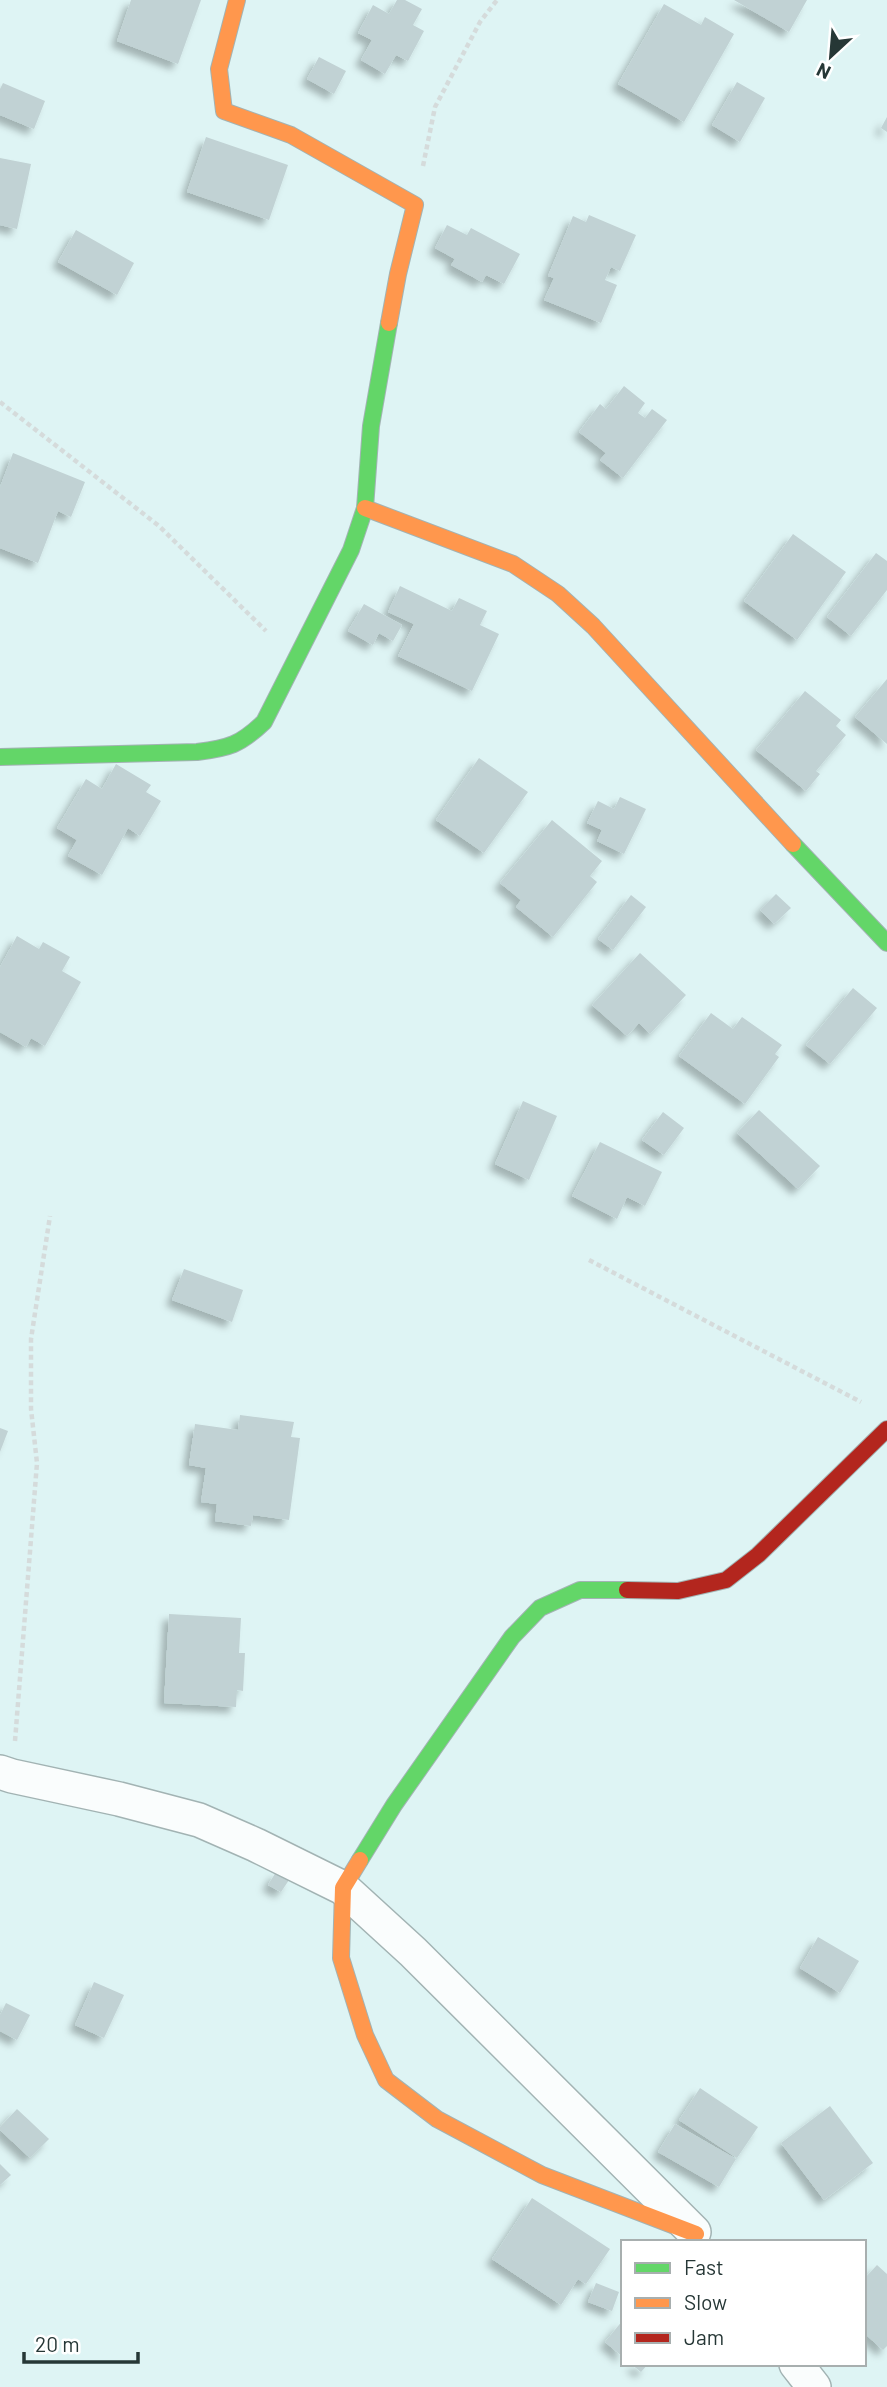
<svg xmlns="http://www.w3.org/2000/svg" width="887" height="2387" font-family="Barlow,sans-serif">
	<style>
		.building { fill: #c1d2d4; filter: url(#shadow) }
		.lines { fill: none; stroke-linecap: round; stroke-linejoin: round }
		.street-casing { stroke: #a2b3b3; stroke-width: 36 }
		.fast-casing { stroke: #a2b3b3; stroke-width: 18 }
		.slow-casing { stroke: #a2b3b3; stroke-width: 18 }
		.jam-casing { stroke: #a2b3b3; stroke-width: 18 }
		.path { stroke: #d5dbdb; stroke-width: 4.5; stroke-dasharray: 5 3.5; stroke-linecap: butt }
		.street { stroke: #fafdfd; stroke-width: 33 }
		.fast { stroke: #63d668; stroke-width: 16 }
		.slow { stroke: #ff974d; stroke-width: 16 }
		.jam { stroke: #b3261e; stroke-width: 16 }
	</style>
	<defs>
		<filter id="shadow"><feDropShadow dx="-6" dy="6" stdDeviation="3.5" flood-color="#0004"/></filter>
	</defs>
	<rect width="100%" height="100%" fill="#def4f4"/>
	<g class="building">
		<path d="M131,0H201L178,64L117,41Z"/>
		<path d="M397,0H405L422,9L413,25L424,31L408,61L396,55L385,74L361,60L372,40L358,33L373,5L389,14Z"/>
		<path d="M734,0H807L789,32Z"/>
		<path d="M664,4L701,25L705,17L734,34L684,122L618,84Z"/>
		<path d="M319,57L346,71L334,94L307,79Z"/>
		<path d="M737,82L765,98L740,142L712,125Z"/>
		<path d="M3,83L45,101L34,129L0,115V89Z"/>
		<path d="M887,117V132L881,128Z"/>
		<path d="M206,137L288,165L269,220L187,192Z"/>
		<path d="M0,158L31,164L17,229L0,225Z"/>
		<path d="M589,215L636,235L620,271L611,267L605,280L617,285L601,323L544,300L554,278L548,276L573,216L586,222Z"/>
		<path d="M447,225L467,235L471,228L520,254L504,284L486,275L482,282L451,265L455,259L435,248Z"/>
		<path d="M76,230L134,263L117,295L58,262Z"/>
		<path d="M624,386L645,403L638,413L645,418L652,409L667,420L623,478L600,460L606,453L579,432L600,404L606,409Z"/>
		<path d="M13,453L85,482L71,517L58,511L38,563L0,548V487Z"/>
		<path d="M793,534L846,572L797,640L744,601Z"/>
		<path d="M876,553L887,561V590L851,636L827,617Z"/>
		<path d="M400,586L452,611L459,598L487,611L480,625L499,634L472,691L398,656L414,624L388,612Z"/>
		<path d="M364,604L402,625L393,641L379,633L373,645L348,631Z"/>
		<path d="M887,679V744L855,717Z"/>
		<path d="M805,691L841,720L836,726L846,735L816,771L820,774L806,791L756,750Z"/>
		<path d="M479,758L528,792L484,853L436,820Z"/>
		<path d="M116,764L151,785L146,792L161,801L140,836L128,828L102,875L68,856L77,840L57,828L86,779L102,789Z"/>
		<path d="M620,797L646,809L624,854L597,841L602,830L587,823L598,801L614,809Z"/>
		<path d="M552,820L602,861L590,876L597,882L553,937L516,907L521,900L500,883Z"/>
		<path d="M776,894L791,908L774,924L760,910Z"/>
		<path d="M631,895L646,907L613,950L598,939Z"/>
		<path d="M17,936L39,949L43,942L70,957L62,971L81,982L45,1046L31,1038L26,1047L0,1032V967Z"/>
		<path d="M640,953L686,995L650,1034L639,1023L627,1036L592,1005Z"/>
		<path d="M853,988L877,1008L830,1064L806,1045Z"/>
		<path d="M711,1013L733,1029L742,1017L782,1045L775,1054L779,1057L745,1104L679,1056Z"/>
		<path d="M523,1101L557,1116L529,1180L495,1164Z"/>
		<path d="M759,1110L820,1166L798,1189L737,1133Z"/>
		<path d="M663,1112L684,1128L664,1155L642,1140Z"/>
		<path d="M600,1142L662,1172L645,1206L627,1197L617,1219L572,1196Z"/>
		<path d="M184,1269L243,1290L232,1322L172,1300Z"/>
		<path d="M240,1415L294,1422L291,1437L300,1438L289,1520L253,1515L251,1526L215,1521L217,1504L201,1502L206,1468L189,1465L195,1424L238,1430Z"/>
		<path d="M0,1428L8,1431L0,1452Z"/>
		<path d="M169,1614L241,1618L239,1653H245L243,1691L237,1690L236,1707L164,1703Z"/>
		<path d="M276,1872L289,1880L281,1892L268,1885Z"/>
		<path d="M818,1937L859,1961L840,1993L800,1968Z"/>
		<path d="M94,1982L124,1995L104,2038L75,2025Z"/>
		<path d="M6,2003L30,2015L17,2040L0,2031V2015Z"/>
		<path d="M700,2088L758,2127L737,2158L679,2120Z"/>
		<path d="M830,2106L873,2163L824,2200L781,2143Z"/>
		<path d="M17,2109L49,2139L30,2158L0,2130V2127Z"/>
		<path d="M675,2124L736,2159L719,2187L658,2152Z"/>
		<path d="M0,2164L11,2175L0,2185Z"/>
		<path d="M532,2198L610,2249L586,2284L578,2279L561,2305L492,2259Z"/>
		<path d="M877,2265L887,2274V2346L883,2350L864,2333V2279Z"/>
		<path d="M596,2283L619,2292L612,2311L588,2302Z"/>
		<path d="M623,2320V2357L605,2342Z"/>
		<path d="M631,2364H648L641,2372Z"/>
	</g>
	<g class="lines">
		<g class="street-casing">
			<g id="street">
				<path d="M0,1772L12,1776L119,1799L199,1820L256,1845L343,1888L413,1952L694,2232"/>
				<path d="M796,2364L814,2387"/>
			</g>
		</g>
		<g class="fast-casing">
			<g id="fast">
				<path d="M0,757L197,752C229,748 240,745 264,722L351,550L365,508L371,426L389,323"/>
				<path d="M793,844L887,943"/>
				<path d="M360,1860L394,1805L512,1637L540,1608L580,1590H627"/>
			</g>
		</g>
		<g class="slow-casing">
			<g id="slow">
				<path d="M237,0L219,69L224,111L291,135L415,205L398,274L389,323"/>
				<path d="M365,508L513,564L558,594L593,626L793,844"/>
				<path d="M360,1860L343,1888L341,1958L365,2035L386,2080L437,2119L542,2175L696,2234"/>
			</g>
		</g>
		<g class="jam-casing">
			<path id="jam" d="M627,1590L678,1591L726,1580L758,1555L887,1429"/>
		</g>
		<g class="path">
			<path d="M423,166L435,107L480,22L497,0"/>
			<path d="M0,402L159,526L266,631"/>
			<path d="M589,1260L861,1402"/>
			<path d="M15,1741L37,1463L31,1409V1339L50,1216"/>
		</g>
		<use href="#street" class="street"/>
		<use href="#fast" class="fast"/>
		<use href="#slow" class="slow"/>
		<use href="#jam" class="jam"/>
	</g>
	<rect x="621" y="2240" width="245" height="126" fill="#ffffff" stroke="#a8afaf" stroke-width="2"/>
	<rect x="635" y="2263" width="35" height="10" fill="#63d668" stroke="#a8afaf" stroke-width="2"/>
	<text x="684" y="2275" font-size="21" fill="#263736">Fast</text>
	<rect x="635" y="2298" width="35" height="10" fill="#ff974d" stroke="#a8afaf" stroke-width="2"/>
	<text x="684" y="2310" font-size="21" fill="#263736">Slow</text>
	<rect x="635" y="2333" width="35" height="10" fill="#b3261e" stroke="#a8afaf" stroke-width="2"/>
	<text x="684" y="2345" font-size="21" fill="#263736">Jam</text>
	<g transform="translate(831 56) rotate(206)" stroke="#ffffff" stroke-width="5" paint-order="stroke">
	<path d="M0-5L12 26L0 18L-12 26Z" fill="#263736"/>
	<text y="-10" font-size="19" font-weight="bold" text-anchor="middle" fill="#263736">N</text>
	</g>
	<path d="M24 2352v10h114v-10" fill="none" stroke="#263736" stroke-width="3.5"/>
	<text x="35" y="2352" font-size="21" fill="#263736" stroke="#ffffff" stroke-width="5" paint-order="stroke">20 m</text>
</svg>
